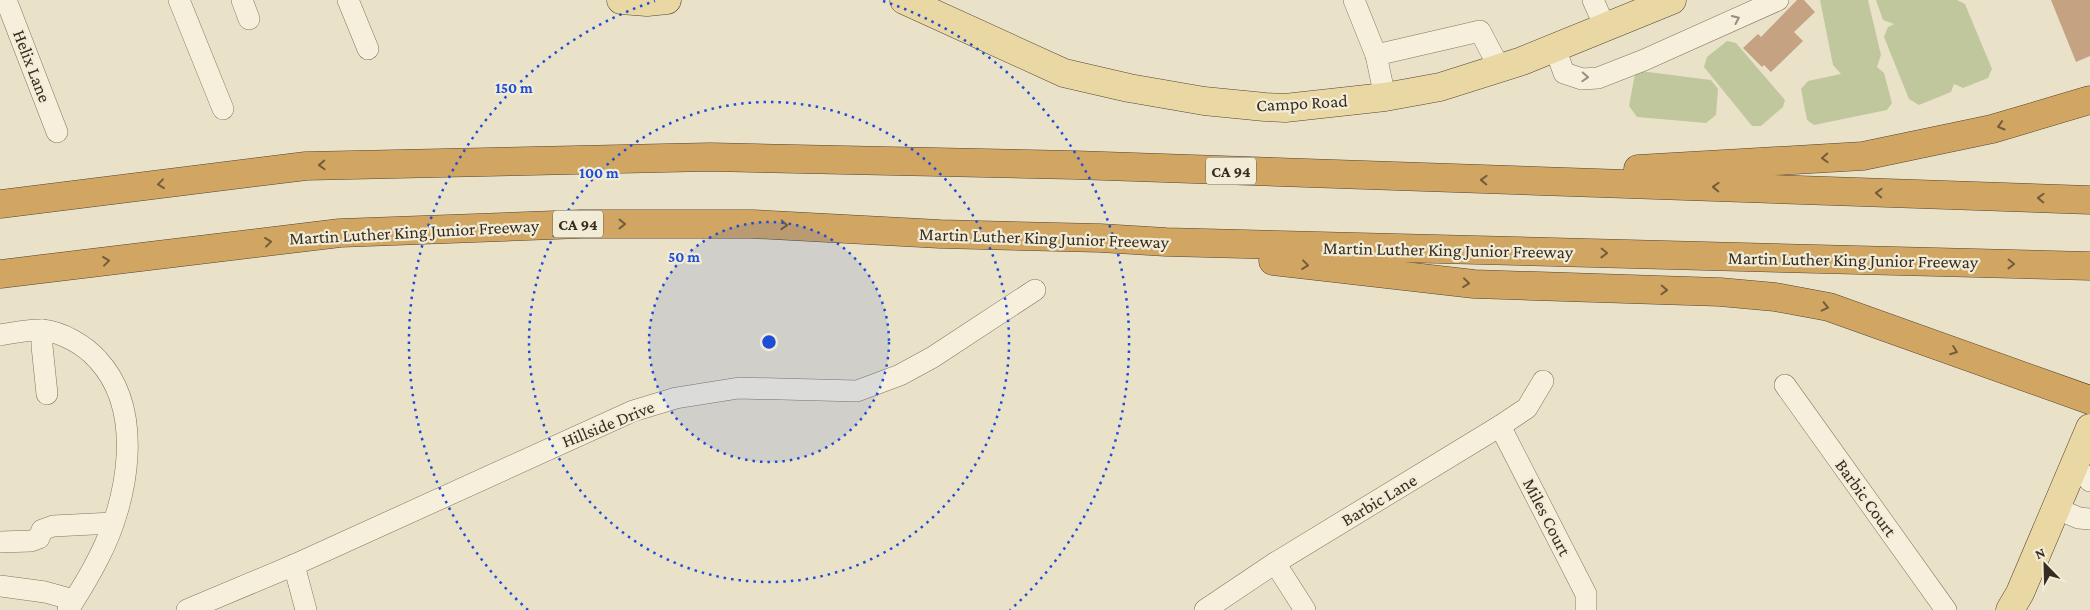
<svg xmlns="http://www.w3.org/2000/svg" width="2090" height="610" font-family="'Crimson Pro',serif">
	<style>
		.green { fill: #c0c79d }
		.building { fill: #c4a282 }
		.lines { fill: none; stroke-linecap: round; stroke-linejoin: round }
		.minor-casing { stroke: #84755f; stroke-width: 22 }
		.major-casing { stroke: #534332; stroke-width: 29 }
		.highway-casing { stroke: #534332; stroke-width: 29 }
		.minor { stroke: #f5efdb; stroke-width: 21 }
		.major { stroke: #e9d8a4; stroke-width: 28 }
		.highway { stroke: #d0a662; stroke-width: 28 }
		.oneway { stroke: #968e7e }
		.oneway2 { stroke: #745d3b }
		.ring { fill: none; stroke: #1d4ed8; stroke-width: 2.5; stroke-dasharray: 2.5 5 }
		.labels { text-anchor: middle; dominant-baseline: central; stroke-width: 4.5; stroke-linejoin: round; paint-order: stroke }
		.shield { fill: #f2ecd7; stroke: #6e6658; stroke-width: 1 }
		.shield-label { font-size: 16px; font-weight: bold; fill: #362c21 }
		.street-label { font-size: 18px; fill: #362c21; stroke: #f2ecd7 }
		.centre { fill: #1d4ed8; stroke: #f2ecd7; stroke-width: 2.5 }
		.ring-label { font-size: 15px; text-anchor: middle; font-weight: bold; fill: #1d4ed8; stroke: #f2ecd7; stroke-width: 4.5; stroke-linejoin: round; paint-order: stroke }
	</style>
	<rect width="100%" height="100%" fill="#eae2c8"/>
	<g class="green">
		<path d="M1820,0H1868L1881,55L1877,67L1884,73L1892,103L1887,110L1814,125L1807,120L1801,89L1808,81L1841,74L1833,65Z"/>
		<path d="M1876,0H1957L1965,4L1992,69L1988,78L1963,88L1954,84L1951,92L1919,105L1909,99L1884,37L1888,27L1894,24L1883,20Z"/>
		<path d="M1727,41L1736,43L1785,100L1783,107L1761,126H1752L1704,67L1707,57Z"/>
		<path d="M1640,71L1711,80L1718,89L1716,115L1706,123L1637,117L1629,106L1635,74Z"/>
	</g>
	<g class="building">
		<path d="M1797,0H1804L1815,12L1794,32L1803,41L1771,72L1764,65L1762,67L1743,48L1758,34L1761,37Z"/>
		<path d="M2051,0H2090V56L2076,62Z"/>
	</g>
	<g class="lines">
		<g class="minor-casing">
			<g id="minor">
				<path d="M6,0L57,132"/>
				<path d="M179,0L223,109"/>
				<path d="M242,0L249,19"/>
				<path d="M348,0L368,49"/>
				<path d="M1354,0L1376,55L1385,97"/>
				<path d="M1593,0L1605,27"/>
				<path d="M1555,48L1564,73L1582,79L1598,78L1644,60L1778,0"/>
				<path d="M1376,55L1480,31L1500,69"/>
				<path d="M42,330V346L47,394"/>
				<path d="M0,335C13,333 28,329 42,330C62,332 85,345 98,360C145,411 128,501 99,557C90,575 79,593 68,610"/>
				<path d="M1785,385L1946,610"/>
				<path d="M1500,426L1586,594V610"/>
				<path d="M2074,465L2090,481"/>
				<path d="M2055,508L2079,518L2090,519"/>
				<path d="M0,542L31,541L39,538L42,530L53,526L113,523"/>
				<path d="M1275,563L1305,610"/>
				<path d="M294,565L306,610"/>
				<path d="M0,586L45,592L74,600"/>
				<path d="M187,610L294,565L633,411L676,398L739,388L857,391L900,375L933,357L1035,290"/>
				<path d="M1205,610L1275,563L1500,426L1527,408L1543,381"/>
			</g>
		</g>
		<g class="major-casing">
			<g id="major">
				<path d="M621,0L647,2L667,0"/>
				<path d="M904,0L1064,73L1129,88L1204,101L1265,107L1285,108L1385,97L1440,87L1522,61L1672,0"/>
				<path d="M2010,610L2020,593L2090,428"/>
			</g>
		</g>
		<g class="highway-casing">
			<g id="highway">
				<path d="M1638,169L1863,156L1992,129L2090,100"/>
				<path d="M0,204L306,166L710,157L1075,165L2090,200"/>
				<path d="M1273,261L1474,284L1720,292L1775,297L1829,307L2090,400"/>
				<path d="M0,274L340,233L581,224H752L940,234L1100,238L1166,242L2090,266"/>
			</g>
		</g>
		<use href="#minor" class="minor"/>
		<use href="#major" class="major"/>
		<use href="#highway" class="highway"/>
	</g>
	<defs><path id="oneway-chevron" d="M-2-3.5L2.5 0L-2 3.5" fill="none" stroke-width="1.6" stroke-linecap="round" stroke-linejoin="round" transform="scale(1.25)"/></defs>
	<g class="oneway">
		<use href="#oneway-chevron" transform="translate(1736 19) rotate(-24)"/>
		<use href="#oneway-chevron" transform="translate(1585 77) rotate(3)"/>
	</g>
	<g class="oneway2">
		<use href="#oneway-chevron" transform="translate(2001 126) rotate(163)"/>
		<use href="#oneway-chevron" transform="translate(1825 158) rotate(177)"/>
		<use href="#oneway-chevron" transform="translate(322 165) rotate(178)"/>
		<use href="#oneway-chevron" transform="translate(1484 180) rotate(-178)"/>
		<use href="#oneway-chevron" transform="translate(161 184) rotate(173)"/>
		<use href="#oneway-chevron" transform="translate(1716 187) rotate(-178)"/>
		<use href="#oneway-chevron" transform="translate(1879 193) rotate(-178)"/>
		<use href="#oneway-chevron" transform="translate(2041 198) rotate(-178)"/>
		<use href="#oneway-chevron" transform="translate(622 224)"/>
		<use href="#oneway-chevron" transform="translate(784 225) rotate(3)"/>
		<use href="#oneway-chevron" transform="translate(268 242) rotate(-7)"/>
		<use href="#oneway-chevron" transform="translate(1604 253) rotate(1)"/>
		<use href="#oneway-chevron" transform="translate(106 261) rotate(-7)"/>
		<use href="#oneway-chevron" transform="translate(2011 264) rotate(1)"/>
		<use href="#oneway-chevron" transform="translate(1305 265) rotate(7)"/>
		<use href="#oneway-chevron" transform="translate(1466 283) rotate(6)"/>
		<use href="#oneway-chevron" transform="translate(1664 290) rotate(2)"/>
		<use href="#oneway-chevron" transform="translate(1825 307) rotate(13)"/>
		<use href="#oneway-chevron" transform="translate(1954 351) rotate(20)"/>
	</g>
	<circle cx="769" cy="342" r="120" fill="#1d4ed8" fill-opacity=".12"/>
	<g class="ring">
		<circle cx="769" cy="342" r="120"/>
		<circle cx="769" cy="342" r="240"/>
		<path d="M528 610A360 360 0 0 1 655 1M883 1A360 360 0 0 1 1010 610"/>
	</g>
	<g class="labels">
		<g class="shield">
			<rect x="1206" y="157.5" width="50" height="27" rx="4"/>
			<rect x="553" y="210.5" width="50" height="27" rx="4"/>
		</g>
		<g class="shield-label">
			<text x="1231" y="171">CA 94</text>
			<text x="578" y="224">CA 94</text>
		</g>
		<g class="street-label">
			<text transform="translate(32 66) rotate(69)">Helix Lane</text>
			<text transform="translate(1302 103) rotate(-3)">Campo Road</text>
			<text transform="translate(414 232) rotate(-3)">Martin Luther King Junior Freeway</text>
			<text transform="translate(1044 238) rotate(2)">Martin Luther King Junior Freeway</text>
			<text transform="translate(1448 250) rotate(1)">Martin Luther King Junior Freeway</text>
			<text transform="translate(1853 260) rotate(1)">Martin Luther King Junior Freeway</text>
			<text transform="translate(608 424) rotate(-22)">Hillside Drive</text>
			<text transform="translate(1866 498) rotate(54)">Barbic Court</text>
			<text transform="translate(1379 500) rotate(-31)">Barbic Lane</text>
			<text transform="translate(1547 517) rotate(63)">Miles Court</text>
		</g>
	</g>
	<circle cx="769" cy="342" r="8" class="centre"/>
	<g class="ring-label">
		<text x="514" y="93">150 m</text>
		<text x="599" y="178">100 m</text>
		<text x="684" y="262">50 m</text>
	</g>
	<g transform="translate(2045 565) rotate(337)" stroke="#f2ecd7" stroke-width="4" paint-order="stroke">
	<path d="M0-4L9 19L0 12L-9 19Z" fill="#362c21"/>
	<text y="-8" font-size="14" font-weight="bold" text-anchor="middle" fill="#362c21">N</text>
	</g>
</svg>
